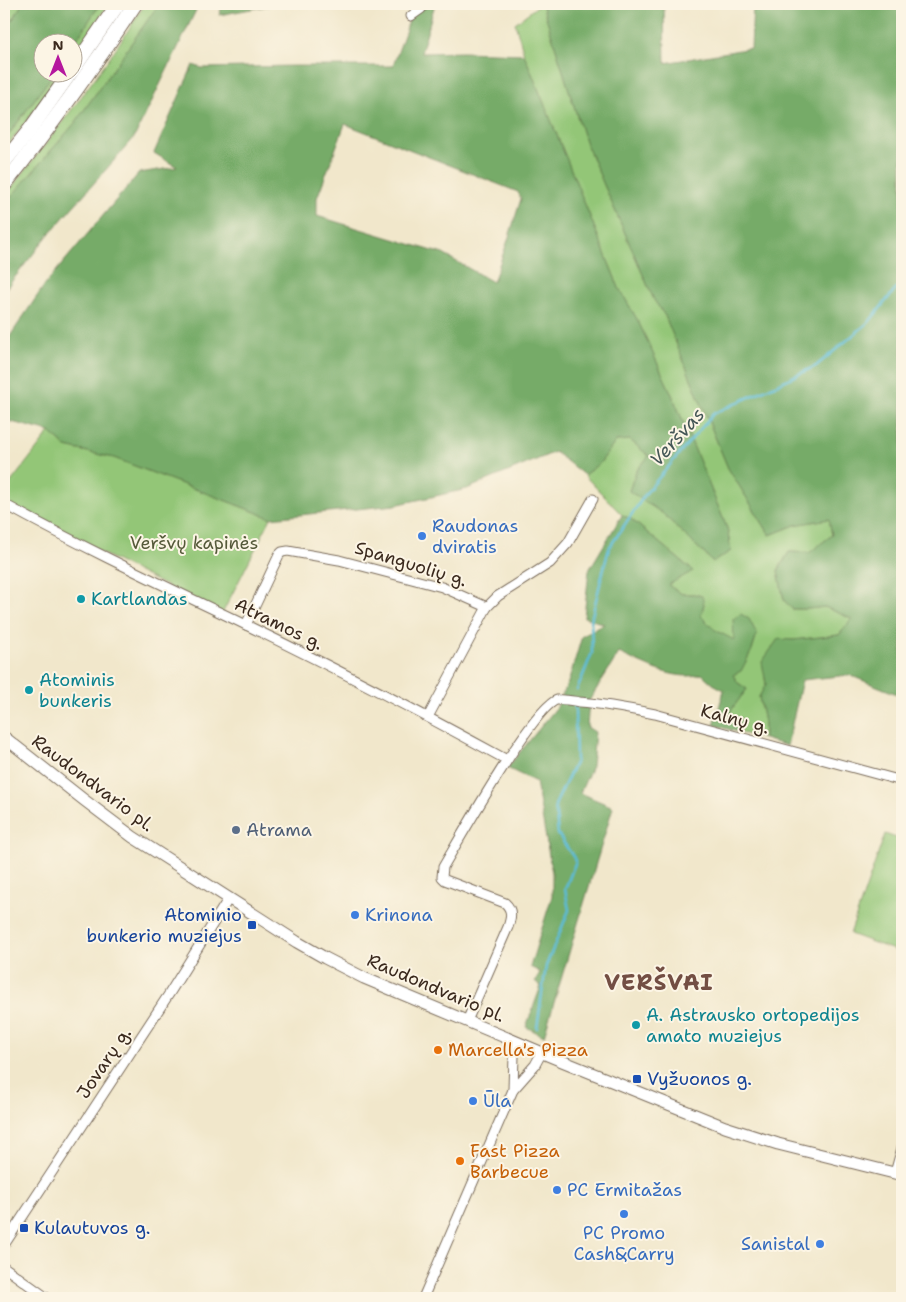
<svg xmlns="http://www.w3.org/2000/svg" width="906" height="1302" font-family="'Shantell Sans',sans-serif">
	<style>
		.green { fill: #93c677; stroke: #67784a }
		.forest { fill: #76ab68; stroke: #586a43; fill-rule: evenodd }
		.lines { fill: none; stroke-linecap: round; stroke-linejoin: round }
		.stream { stroke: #5abcd8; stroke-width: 2.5 }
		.minor-casing { stroke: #7b6c5b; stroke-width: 11 }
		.major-casing { stroke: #7b6c5b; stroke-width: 13 }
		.highway-casing { stroke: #7b6c5b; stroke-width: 16 }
		.minor { stroke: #fff; stroke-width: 9 }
		.major { stroke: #fff; stroke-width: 11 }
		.highway { stroke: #fff; stroke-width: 14 }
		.shop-dot { fill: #3f7fe0; stroke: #fcf5e5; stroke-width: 2 }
		.culture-dot { fill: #0f9aa8; stroke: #fcf5e5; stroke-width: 2 }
		.service-dot { fill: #5c6f8a; stroke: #fcf5e5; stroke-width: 2 }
		.transit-dot { fill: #1a4fb4; stroke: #fcf5e5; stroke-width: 2 }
		.food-dot { fill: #e8710a; stroke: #fcf5e5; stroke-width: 2 }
		.labels { text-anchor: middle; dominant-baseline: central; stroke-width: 4; stroke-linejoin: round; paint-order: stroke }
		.shop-label { font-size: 18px; fill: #366cbe; stroke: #fcf5e5; text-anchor: start }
		.park-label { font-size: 18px; fill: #555939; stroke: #fcf5e5 }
		.street-label { font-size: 18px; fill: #3b2a1e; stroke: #fcf5e5 }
		.culture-label { font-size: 18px; fill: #0d838f; stroke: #fcf5e5; text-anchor: start }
		.service-label { font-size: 18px; fill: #4e5e75; stroke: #fcf5e5; text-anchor: start }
		.transit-label { font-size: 18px; fill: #164399; stroke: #fcf5e5; text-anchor: start }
		.food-label { font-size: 18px; fill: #c56008; stroke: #fcf5e5; text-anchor: start }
		.water-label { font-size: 19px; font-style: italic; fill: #445656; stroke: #fcf5e5 }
		.district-label { font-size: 22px; font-weight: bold; letter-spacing: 1px; fill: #734e43; stroke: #fcf5e5 }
	</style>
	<rect width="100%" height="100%" fill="#fcf5e5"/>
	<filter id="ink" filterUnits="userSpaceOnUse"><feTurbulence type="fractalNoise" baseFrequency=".02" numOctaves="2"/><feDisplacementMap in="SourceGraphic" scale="10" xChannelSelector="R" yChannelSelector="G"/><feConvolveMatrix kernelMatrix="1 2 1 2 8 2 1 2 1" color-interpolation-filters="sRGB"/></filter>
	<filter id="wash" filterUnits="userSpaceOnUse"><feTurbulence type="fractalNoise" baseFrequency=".0096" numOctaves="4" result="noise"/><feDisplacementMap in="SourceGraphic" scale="20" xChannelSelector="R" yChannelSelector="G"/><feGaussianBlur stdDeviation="1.12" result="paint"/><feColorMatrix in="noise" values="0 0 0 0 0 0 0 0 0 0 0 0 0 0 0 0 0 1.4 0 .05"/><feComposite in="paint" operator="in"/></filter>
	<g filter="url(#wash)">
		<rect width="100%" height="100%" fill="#f1e7cb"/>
		<g class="green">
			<path d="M4,4H22L14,18L4,29Z"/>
			<path d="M100,4H109L73,57V45Z"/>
			<path d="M145,4H159L75,123L4,205V197C53,135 103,71 145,4Z"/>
			<path d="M540,4H542L585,141L654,300L665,316L728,468L770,535L795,525L829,518L832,535L809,553L789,552L778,570L784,600L792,609H808L825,607L852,619L839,635L793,640H778L763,662L766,685L759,697L764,722V739L738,732L742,719L728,717L734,706L747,689L738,683L733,675L734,641L715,630L701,616L704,604L695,594H682L667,585L692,570L631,519L622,515L584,475L600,463L616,441L630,440L649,456L636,471L629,491L662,513L713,562L731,551L727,528L673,397L638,321L619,288L524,54L515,23Z"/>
			<path d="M54,73H62L26,122L4,150V141Z"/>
			<path d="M50,432L66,447L114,458L271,518L222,614L4,504V491Z"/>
			<path d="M885,834L902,840V953L850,934Z"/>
		</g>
		<g class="forest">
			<path d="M22,4H100L73,45L72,42H42V72L54,73L4,141V29L14,18Z"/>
			<path d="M159,4H199L134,138L49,234L4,291V205L75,123Z"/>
			<path d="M223,4H278L219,15Z"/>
			<path d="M415,4H435L421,53L463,52L524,54L619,288L638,321L673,397L727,528L731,551L713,562L662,513L629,491L636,471L649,456L630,440L616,441L600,463L584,475L555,452L467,489L395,505L271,518L114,458L66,447L50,432L4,420V345L46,283L139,173L177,167L154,153L193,65L202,68L292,66H393ZM345,124L518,192L521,199L507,243L493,282L443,254L317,216V198Z"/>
			<path d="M542,4H664L665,63L751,48L753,4H902V696L849,675L802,680L787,746L764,739V722L759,697L766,684L762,662L778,639L793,640L839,635L852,619L825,607L808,609H792L784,600L778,571L789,552L809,553L832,535L829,519L795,525L770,535L728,468L665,316L654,300L585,141Z"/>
			<path d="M622,515L631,519L693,571L668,585L682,594H695L702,596L704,604L701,616L715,630L734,640L733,619L741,614L749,619L757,634L752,650L741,671L733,675L738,683L747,689L734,706L728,716L742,719L738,732L714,725L724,690L713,684L702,674C676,682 642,664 619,653L589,701L587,727L595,732L592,766L580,793L613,807L544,1036L526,1027L541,986L535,982L540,972L530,967L552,896V873L536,782L507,768L557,707L569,680L582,636L604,624L584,617L589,570Z"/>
		</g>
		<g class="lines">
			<g class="stream">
				<path d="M577,690L592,653L591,620L609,548L646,493L713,414L816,366L869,322L902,281"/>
				<path d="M537,1028L546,966L569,910L565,889L576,861L558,834L555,805L576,761L575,705"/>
			</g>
		</g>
	</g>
	<g filter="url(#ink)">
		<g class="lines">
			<g class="minor-casing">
				<g id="minor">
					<path d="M411,16L421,9L425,4"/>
					<path d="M4,504C82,547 163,585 244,624C333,667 421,713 507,760"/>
					<path d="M246,625L279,555L282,552L288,551L339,560L442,587L487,607L498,596L550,563L568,543L593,499"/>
					<path d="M428,717L487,607"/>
					<path d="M467,1021L508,927C511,918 513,910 505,903L445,880L442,877L443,867C459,840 534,706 557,700C564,699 573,701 580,702C605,704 630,709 655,714L902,781"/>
					<path d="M513,1040L514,1055L513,1090"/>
					<path d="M895,1173L902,1148"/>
					<path d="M4,1245L169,994L229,898"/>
					<path d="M4,1267L47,1298"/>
					<path d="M423,1298L513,1090L535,1065L542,1052"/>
				</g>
			</g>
			<g class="major-casing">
				<path id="major" d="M4,737L84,800L133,837L297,942L325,958L364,978L557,1059L725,1127L778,1144L902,1175"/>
			</g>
			<g class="highway-casing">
				<g id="highway">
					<path d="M72,71L118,4"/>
					<path d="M4,162L29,131L71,72"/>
					<path d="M4,185C51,126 93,67 135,4"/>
				</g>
			</g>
			<use href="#minor" class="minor"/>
			<use href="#major" class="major"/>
			<use href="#highway" class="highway"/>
		</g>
	</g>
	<g class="shop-dot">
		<circle cx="422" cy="536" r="5"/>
		<circle cx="355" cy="915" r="5"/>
		<circle cx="473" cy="1101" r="5"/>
		<circle cx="557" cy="1190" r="5"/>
		<circle cx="624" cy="1214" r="5"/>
		<circle cx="820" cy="1244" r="5"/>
	</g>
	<g class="culture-dot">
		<circle cx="81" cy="599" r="5"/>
		<circle cx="29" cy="690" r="5"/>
		<circle cx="636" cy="1025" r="5"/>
	</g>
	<circle class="service-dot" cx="236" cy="830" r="5"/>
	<g class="transit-dot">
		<rect x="247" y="920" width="10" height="10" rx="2.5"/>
		<rect x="632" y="1074" width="10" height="10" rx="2.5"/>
		<rect x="19" y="1223" width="10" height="10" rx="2.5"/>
	</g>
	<g class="food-dot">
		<circle cx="438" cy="1050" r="5"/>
		<circle cx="460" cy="1161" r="5"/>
	</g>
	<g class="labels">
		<g class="shop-label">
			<text x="432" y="526">Raudonas<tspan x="432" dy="21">dviratis</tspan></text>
			<text x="365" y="915">Krinona</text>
			<text x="483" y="1101">Ūla</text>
			<text x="567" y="1190">PC Ermitažas</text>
			<text x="624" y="1233" text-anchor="middle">PC Promo<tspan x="624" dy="21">Cash&amp;Carry</tspan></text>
			<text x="810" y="1244" text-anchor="end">Sanistal</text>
		</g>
		<g class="park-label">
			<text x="194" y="543">Veršvų kapinės</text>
		</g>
		<g class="street-label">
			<text transform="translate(411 564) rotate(17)">Spanguolių g.</text>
			<text transform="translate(279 624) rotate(26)">Atramos g.</text>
			<text transform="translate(735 719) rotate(15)">Kalnų g.</text>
			<text transform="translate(93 783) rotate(37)">Raudondvario pl.</text>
			<text transform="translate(436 988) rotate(23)">Raudondvario pl.</text>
			<text transform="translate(104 1063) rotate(-56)">Jovarų g.</text>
		</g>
		<g class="culture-label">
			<text x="91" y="599">Kartlandas</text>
			<text x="39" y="680">Atominis<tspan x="39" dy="21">bunkeris</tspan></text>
			<text x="646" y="1015">A. Astrausko ortopedijos<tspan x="646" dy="21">amato muziejus</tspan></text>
		</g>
		<g class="service-label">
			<text x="246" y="830">Atrama</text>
		</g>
		<g class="transit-label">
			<text x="242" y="915" text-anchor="end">Atominio<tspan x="242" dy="21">bunkerio muziejus</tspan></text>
			<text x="647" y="1079">Vyžuonos g.</text>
			<text x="34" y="1228">Kulautuvos g.</text>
		</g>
		<g class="food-label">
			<text x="448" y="1050">Marcella's Pizza</text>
			<text x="470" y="1151">Fast Pizza<tspan x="470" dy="21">Barbecue</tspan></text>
		</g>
		<g class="water-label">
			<text transform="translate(677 437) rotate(-48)">Veršvas</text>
		</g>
		<g class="district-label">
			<text x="659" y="982">VERŠVAI</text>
		</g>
	</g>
	<rect width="906" height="1302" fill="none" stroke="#fcf5e5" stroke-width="20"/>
	<g transform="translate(58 58)"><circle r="24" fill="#fcf5e5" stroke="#afa495"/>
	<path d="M0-4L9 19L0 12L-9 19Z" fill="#b5179e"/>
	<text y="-8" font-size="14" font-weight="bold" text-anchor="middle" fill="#3b2a1e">N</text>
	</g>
</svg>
